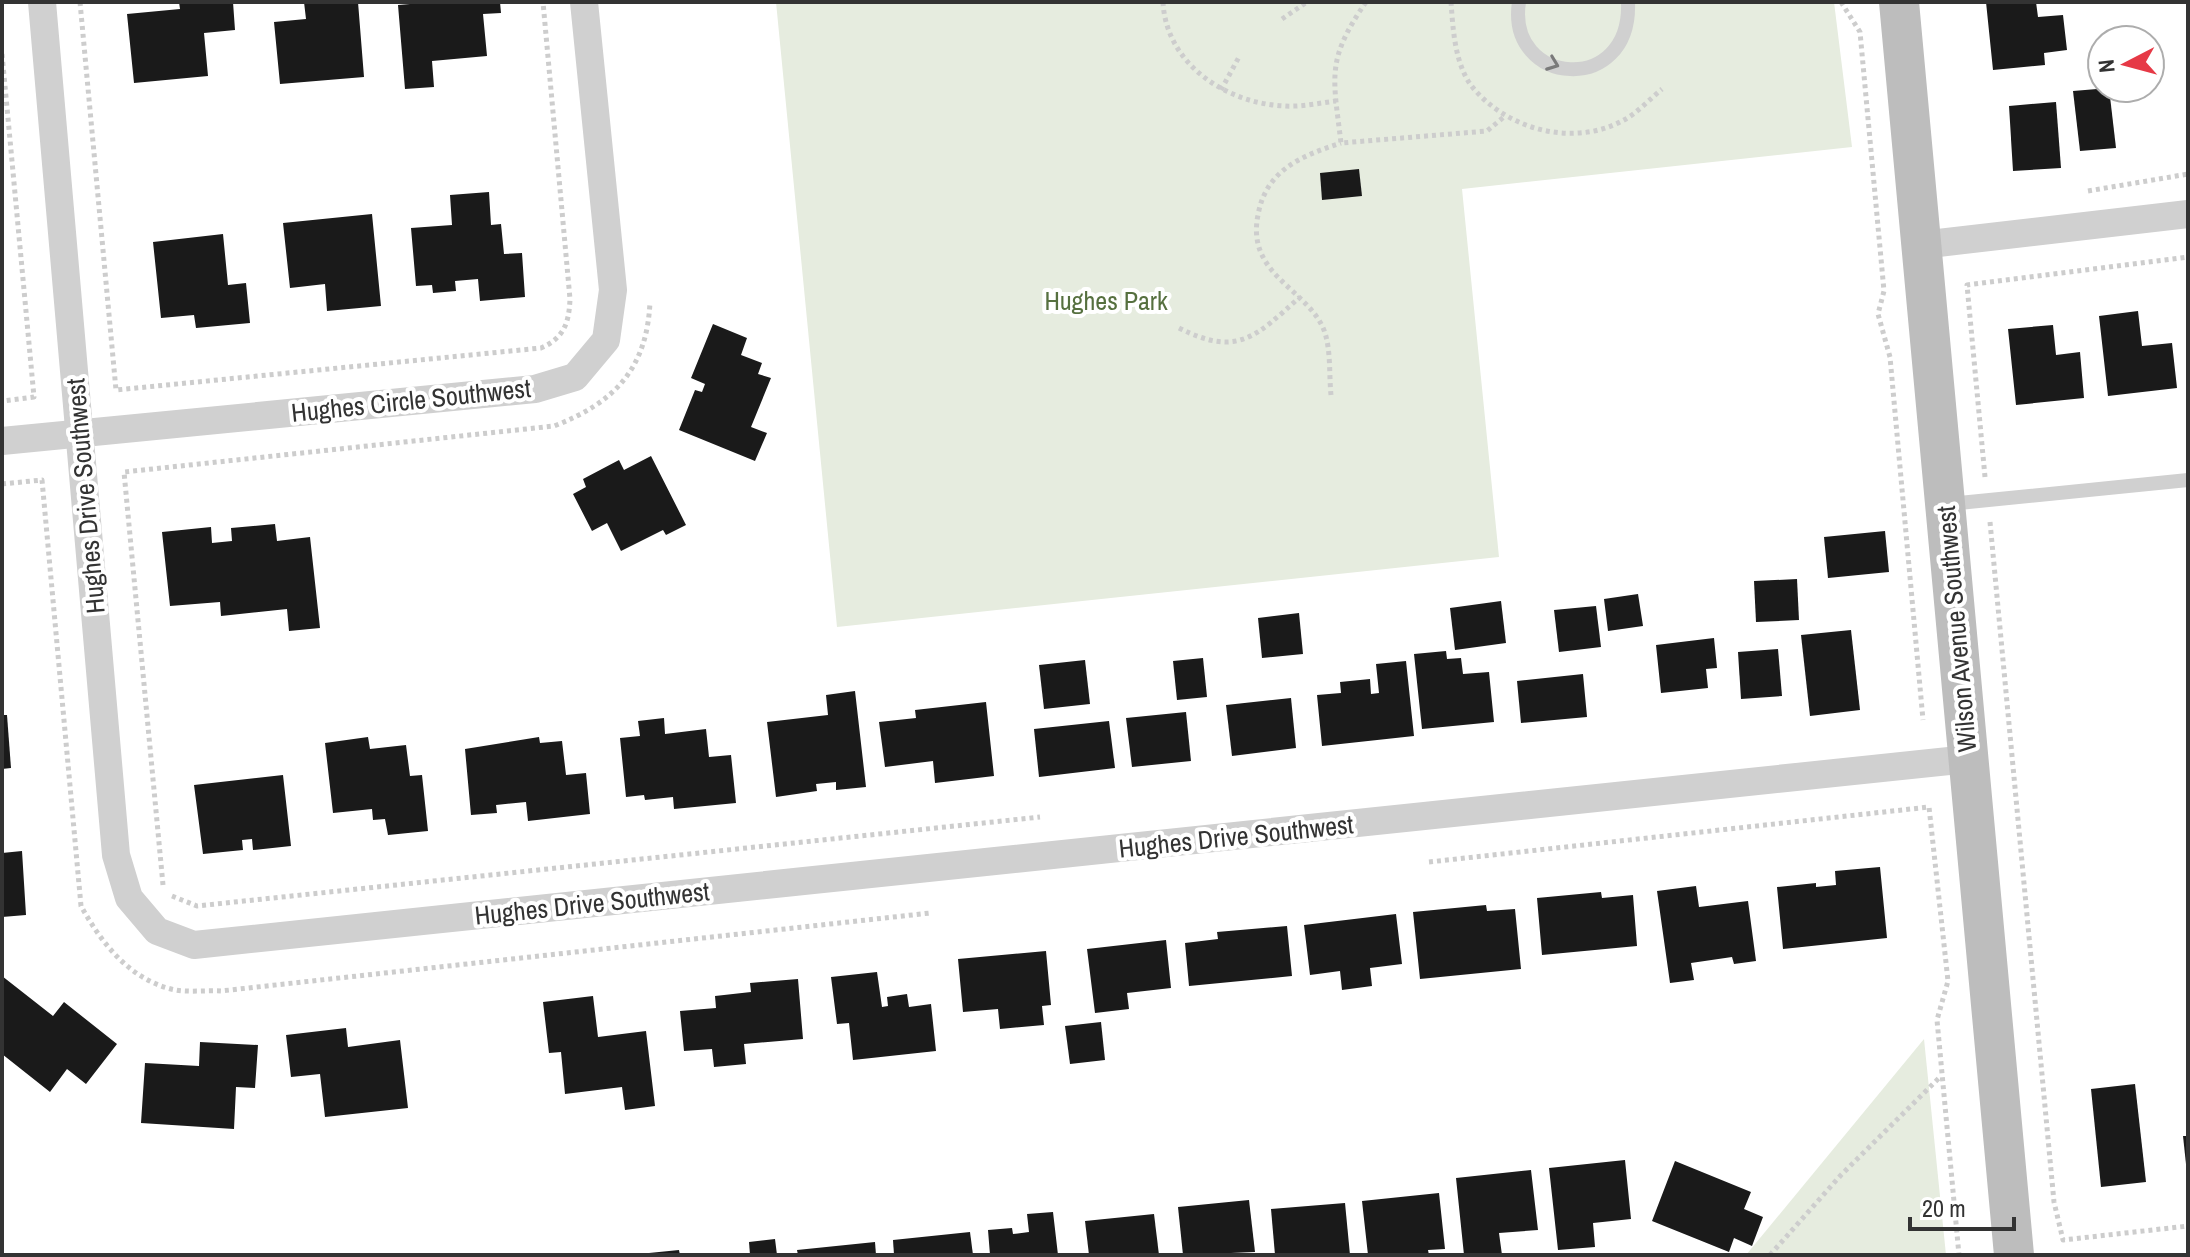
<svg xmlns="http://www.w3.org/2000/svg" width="2190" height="1257" font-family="'Archivo Narrow',sans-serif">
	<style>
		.green { fill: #e6ecdf }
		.building { fill: #1a1a1a }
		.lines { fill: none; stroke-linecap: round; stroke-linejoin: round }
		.path { stroke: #cdcdcd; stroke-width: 5; stroke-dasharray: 4 4; stroke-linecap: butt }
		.service { stroke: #d0d0d0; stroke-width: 14 }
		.minor { stroke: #d0d0d0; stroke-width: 28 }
		.secondary { stroke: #bdbdbd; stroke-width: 40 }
		.oneway { stroke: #7a7a7a }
		.labels { text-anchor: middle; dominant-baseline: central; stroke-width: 8; stroke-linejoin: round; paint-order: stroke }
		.park-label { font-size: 26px; fill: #56703f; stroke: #fff }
		.street-label { font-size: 26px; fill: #333; stroke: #fff }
	</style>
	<rect width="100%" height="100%" fill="#fff"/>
	<g class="green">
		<path d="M776,2H1834L1852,147L1462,189L1499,557L837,627Z"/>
		<path d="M1924,1039L1946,1255H1746Z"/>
	</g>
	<g class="building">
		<path d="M179,2H233L235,30L204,33L208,76L134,83L127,14L180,9Z"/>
		<path d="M304,2H358L364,77L280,84L274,22L306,19Z"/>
		<path d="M434,2H500L501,13L483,14L487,56L432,61L434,87L405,89L398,5Z"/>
		<path d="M1986,2H2036L2038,17L2063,15L2067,50L2044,53L2045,65L1993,70Z"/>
		<path d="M2109,88L2116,148L2080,151L2073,91Z"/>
		<path d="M2056,102L2061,168L2013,171L2009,106Z"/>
		<path d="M1359,169L1362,196L1322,200L1320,173Z"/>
		<path d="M489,192L491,225L501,224L504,254L522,253L525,297L480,301L478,279L455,281L456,291L433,293L432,285L416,286L411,228L452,225L450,195Z"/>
		<path d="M372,214L381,306L327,311L325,284L290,288L283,223Z"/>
		<path d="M223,234L228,285L246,283L250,323L196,328L194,315L161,318L153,242Z"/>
		<path d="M2138,311L2142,346L2172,343L2177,388L2108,396L2099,316Z"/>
		<path d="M713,324L747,338L741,355L762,363L758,374L771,378L751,427L767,433L755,461L679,430L695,390L702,392L705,384L691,378Z"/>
		<path d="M2053,325L2056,355L2080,352L2084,398L2016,405L2008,329Z"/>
		<path d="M651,456L686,525L666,535L663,530L621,551L607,523L592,531L573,494L586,487L583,479L619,460L624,470Z"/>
		<path d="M275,524L277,541L310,537L320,628L289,631L287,609L221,616L220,602L170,606L162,532L211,527L212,543L232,541L231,528Z"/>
		<path d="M1885,531L1889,572L1828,578L1824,537Z"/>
		<path d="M1797,579L1799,620L1756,622L1754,581Z"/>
		<path d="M1638,594L1643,626L1608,631L1604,599Z"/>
		<path d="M1501,601L1506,643L1455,650L1450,608Z"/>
		<path d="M1596,606L1601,647L1559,652L1554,610Z"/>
		<path d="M1299,613L1303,654L1262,658L1258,618Z"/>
		<path d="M1851,630L1860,710L1810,716L1801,635Z"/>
		<path d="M1714,638L1717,668L1706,669L1708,688L1661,693L1656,645Z"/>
		<path d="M1778,649L1782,696L1741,699L1738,652Z"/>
		<path d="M1446,651L1447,659L1461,658L1463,674L1489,672L1494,722L1422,729L1414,654Z"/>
		<path d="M1203,658L1207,697L1177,700L1173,661Z"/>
		<path d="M1085,660L1090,704L1044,709L1039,665Z"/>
		<path d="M1406,661L1414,736L1322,746L1317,695L1341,693L1340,682L1370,679L1371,694L1379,693L1376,664Z"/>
		<path d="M1583,674L1587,717L1521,723L1517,681Z"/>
		<path d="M855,691L866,787L836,790V782L816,784L817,791L776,797L767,722L828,715L826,695Z"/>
		<path d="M1291,698L1296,748L1232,756L1226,705Z"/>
		<path d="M986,702L994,776L935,783L933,761L885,767L879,722L916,718L915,710Z"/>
		<path d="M1186,712L1191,761L1132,767L1126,718Z"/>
		<path d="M2,715H7L11,768L2,769Z"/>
		<path d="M664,718L665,734L706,729L709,757L731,755L736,803L674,809L673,797L645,800L644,795L626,797L620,738L640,736L638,721Z"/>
		<path d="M1109,721L1115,768L1039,777L1034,729Z"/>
		<path d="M368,737L370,749L406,745L410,776L422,775L428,831L388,835L385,819L373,820L372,809L333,813L325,743Z"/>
		<path d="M539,737L540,743L562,741L566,775L586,773L590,814L528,821L526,802L496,805L497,813L471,815L465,749Z"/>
		<path d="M283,775L291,846L253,850L252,839L242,840L243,850L203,854L194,785Z"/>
		<path d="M22,851L26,915L2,917V853Z"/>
		<path d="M1880,867L1887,938L1783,949L1777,887L1816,883V887L1836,885L1835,871Z"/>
		<path d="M1696,886L1699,907L1748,901L1756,961L1734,964L1732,957L1691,963L1694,980L1670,983L1657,891Z"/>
		<path d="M1601,892L1602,898L1633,895L1637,946L1542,955L1537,898Z"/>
		<path d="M1486,905L1487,911L1515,909L1521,969L1420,979L1413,912Z"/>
		<path d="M1396,914L1402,964L1370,968L1372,986L1342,990L1340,971L1310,975L1304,925Z"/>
		<path d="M1287,926L1292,976L1189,986L1185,943L1218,939L1217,932Z"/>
		<path d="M1166,940L1171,988L1127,993L1129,1009L1095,1013L1087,949Z"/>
		<path d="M1046,951L1051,1005L1042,1006L1044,1025L1000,1029L998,1009L963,1012L958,959Z"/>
		<path d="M877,972L882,1007L888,1006L887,997L907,994L909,1007L931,1004L936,1051L853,1060L849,1023L837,1024L831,977Z"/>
		<path d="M2,976L53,1016L64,1002L117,1044L86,1084L67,1069L50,1092L2,1054Z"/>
		<path d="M798,979L803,1039L744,1044L746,1064L714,1067L712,1049L684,1051L680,1011L716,1008L715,996L751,992L750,983Z"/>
		<path d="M593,996L598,1037L646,1031L655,1106L625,1110L622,1087L565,1094L561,1052L549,1053L543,1002Z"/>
		<path d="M1101,1022L1105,1060L1070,1064L1065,1026Z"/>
		<path d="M346,1028L348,1047L400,1040L408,1108L325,1117L320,1074L291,1077L286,1035Z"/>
		<path d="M200,1042L258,1045L255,1088L236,1087L234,1129L141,1123L145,1063L199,1066Z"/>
		<path d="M2135,1084L2146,1182L2101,1187L2091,1089Z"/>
		<path d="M2183,1136H2188V1164H2186Z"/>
		<path d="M1625,1160L1631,1219L1593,1223L1595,1247L1558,1250L1549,1168Z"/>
		<path d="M1675,1161L1751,1192L1744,1209L1763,1217L1752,1246L1734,1238L1729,1252L1652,1221Z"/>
		<path d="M1531,1170L1538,1230L1499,1233L1502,1255H1464L1456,1178Z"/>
		<path d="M1439,1193L1445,1249L1428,1250L1429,1255H1368L1362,1201Z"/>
		<path d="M1249,1200L1255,1252L1183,1255L1178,1207Z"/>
		<path d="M1345,1203L1350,1255H1275L1271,1209Z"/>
		<path d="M1053,1212L1058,1255H990L988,1230L1012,1228L1013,1234L1029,1232L1027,1214Z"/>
		<path d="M1154,1214L1159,1255H1089L1085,1221Z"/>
		<path d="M970,1232L973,1255H894L893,1240Z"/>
		<path d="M775,1239L777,1255H750L749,1242Z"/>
		<path d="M875,1242L876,1255H798L797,1250Z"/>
		<path d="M679,1250L680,1255H649V1253Z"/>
	</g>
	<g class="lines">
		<g class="path">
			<path d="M80,2L116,390L541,348C564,338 569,323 570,299L543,2"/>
			<path d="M1163,2C1166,65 1228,104 1285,106C1302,107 1319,103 1336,101"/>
			<path d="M1366,2C1326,60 1333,76 1341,143L1487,131L1505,116"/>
			<path d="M1451,2C1453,30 1455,67 1474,89C1510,131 1575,147 1624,120C1637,113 1650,99 1662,89"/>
			<path d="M1841,2L1860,32L1884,291L1878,314L1890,357L1923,720"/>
			<path d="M1282,19L1307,2"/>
			<path d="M2,54L34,397L2,401"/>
			<path d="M1221,90L1239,57"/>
			<path d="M2088,191L2188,174"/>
			<path d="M1179,328C1238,358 1256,336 1300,297"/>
			<path d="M1331,395C1329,376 1331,352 1325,333C1315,302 1277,285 1263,257C1256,244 1255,229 1258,215C1266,170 1301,156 1341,143"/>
			<path d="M1985,477L1967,285L2188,257"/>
			<path d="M2,484L42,480L81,906C101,942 128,978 171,989C186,993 205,990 221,991L930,913"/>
			<path d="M1990,522L2054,1202L2063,1240L2188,1226"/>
			<path d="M1429,862L1929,807L1948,981L1937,1020L1959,1255"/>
			<path d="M163,885L124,472L554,426C614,403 647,369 650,302"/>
			<path d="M172,896L197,906L1040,817"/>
			<path d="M1770,1255L1841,1175L1941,1076"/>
		</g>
		<g class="service">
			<path d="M1519,2C1506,86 1632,97 1628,2"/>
			<path d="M1949,504L2188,480"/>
		</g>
		<g class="minor">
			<path d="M42,2L116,855L129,898L157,931L194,945L1968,759"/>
			<path d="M1921,245L2188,214"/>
			<path d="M2,441L535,389L575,377L606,340L613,290L584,2"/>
		</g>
		<path class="secondary" d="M1899,2L2014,1255"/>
	</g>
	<defs><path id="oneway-chevron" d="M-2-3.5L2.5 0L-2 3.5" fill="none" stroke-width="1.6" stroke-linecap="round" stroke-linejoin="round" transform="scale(2)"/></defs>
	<use class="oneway" href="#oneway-chevron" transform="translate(1553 64) rotate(21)"/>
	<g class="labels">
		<g class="park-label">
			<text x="1106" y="300">Hughes Park</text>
		</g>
		<g class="street-label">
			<text transform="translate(411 400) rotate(-6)">Hughes Circle Southwest</text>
			<text transform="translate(85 496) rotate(-95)">Hughes Drive Southwest</text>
			<text transform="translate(1956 629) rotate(-95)">Wilson Avenue Southwest</text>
			<text transform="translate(1236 836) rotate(-6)">Hughes Drive Southwest</text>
			<text transform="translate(592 903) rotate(-6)">Hughes Drive Southwest</text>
		</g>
	</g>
	<rect width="2190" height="1257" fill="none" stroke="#333333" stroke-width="8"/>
	<g transform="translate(2126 64) rotate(264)"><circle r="38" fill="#ffffff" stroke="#adadad" stroke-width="2"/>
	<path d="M0-6L14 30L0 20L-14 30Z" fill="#e63946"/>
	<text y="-12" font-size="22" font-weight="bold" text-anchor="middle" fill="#333333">N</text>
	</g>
	<path d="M1910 1217v12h104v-12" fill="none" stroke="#333333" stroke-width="4"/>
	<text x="1922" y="1217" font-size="24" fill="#333333" stroke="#ffffff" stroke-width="6" paint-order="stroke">20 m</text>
</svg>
